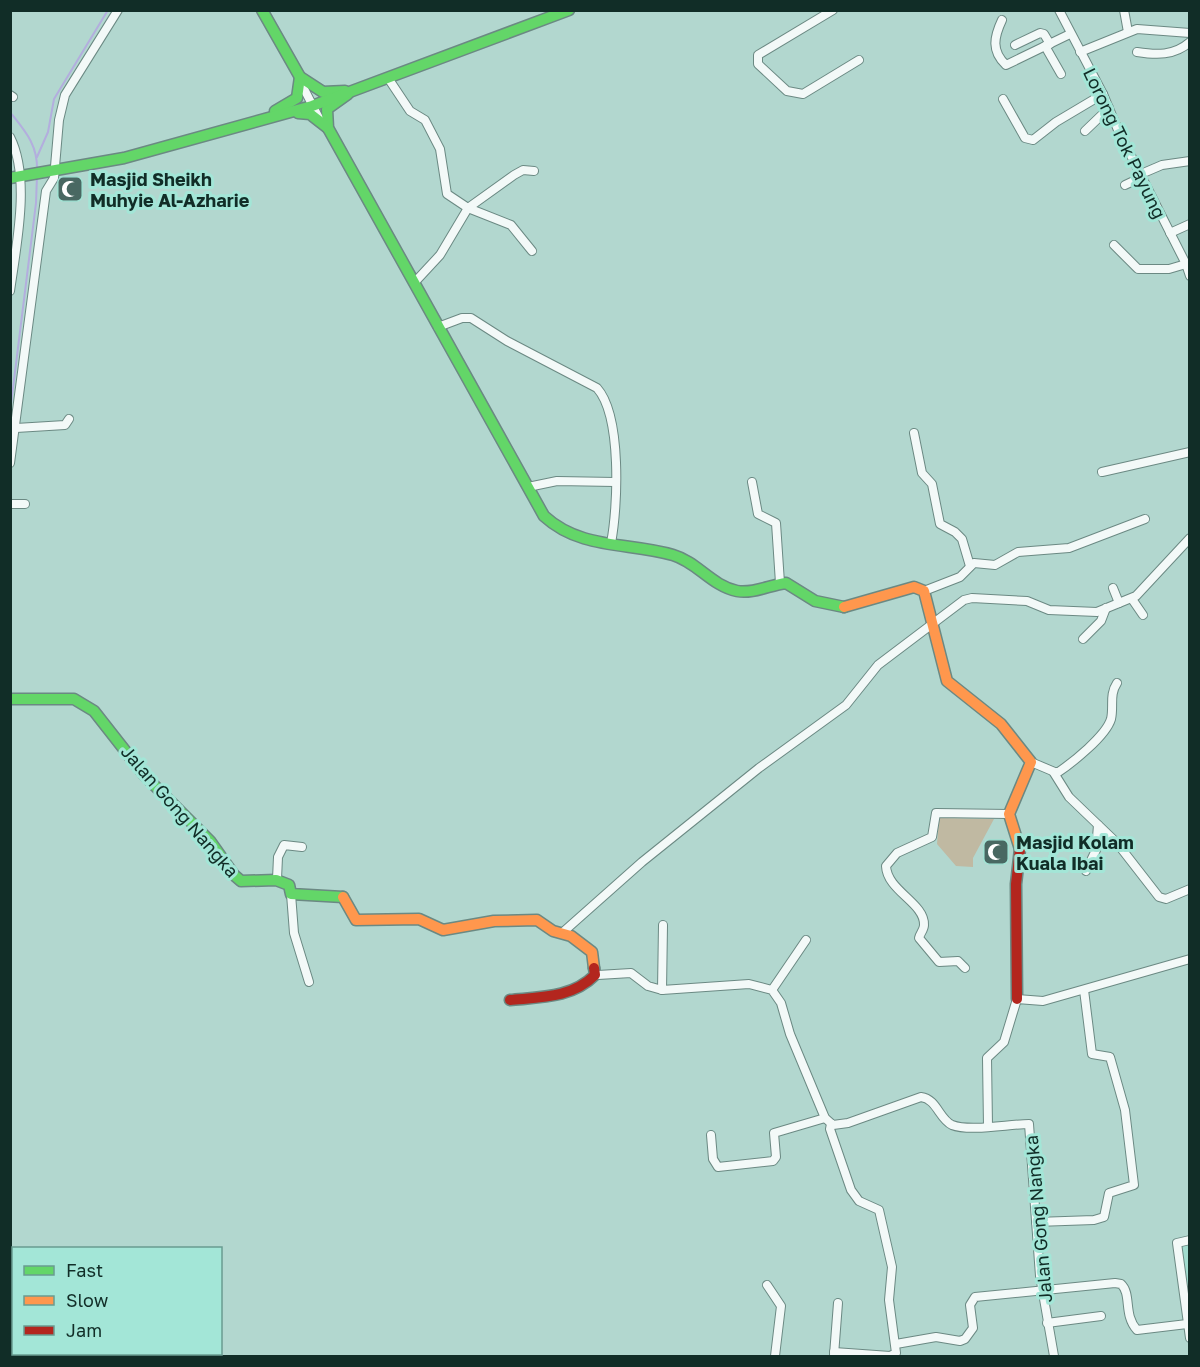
<svg xmlns="http://www.w3.org/2000/svg" width="1200" height="1367" font-family="'Golos Text',sans-serif">
	<style>
		.built { fill: #a1dccf }
		.green { fill: #c0b9a2 }
		.lines { fill: none; stroke-linecap: round; stroke-linejoin: round }
		.stream { stroke: #b3aede; stroke-width: 2 }
		.street-casing { stroke: #6b8983; stroke-width: 10 }
		.fast-casing { stroke: #6b8983; stroke-width: 13 }
		.slow-casing { stroke: #6b8983; stroke-width: 13 }
		.jam-casing { stroke: #6b8983; stroke-width: 13 }
		.street { stroke: #f3f9f8; stroke-width: 8 }
		.fast { stroke: #63d668; stroke-width: 10 }
		.slow { stroke: #ff974d; stroke-width: 10 }
		.jam { stroke: #b3261e; stroke-width: 10 }
		.labels { text-anchor: middle; dominant-baseline: central; stroke-width: 6; stroke-linejoin: round; paint-order: stroke }
		.street-label { font-size: 18px; fill: #112d27; stroke: #a3e6d7 }
		.poi-label { font-size: 18px; font-weight: bold; fill: #112d27; stroke: #a3e6d7; text-anchor: start }
	</style>
	<rect width="100%" height="100%" fill="#b2d7cf"/>
	<path class="built" d="M1189,1242V1325L1178,1243Z"/>
	<path class="green" d="M939,818L994,819L973,858V867L956,866L937,844Z"/>
	<g class="lines">
		<g class="stream">
			<path d="M10,112C25,131 38,145 37,170"/>
			<path d="M37,157L48,132L54,99L108,10"/>
			<path d="M10,412L36,203L37,176"/>
		</g>
		<g class="street-casing">
			<g id="street">
				<path d="M833,10L758,55V64L787,91L803,94L859,60"/>
				<path d="M1059,10L1103,94L1118,130L1186,264L1190,276"/>
				<path d="M1124,10L1128,32"/>
				<path d="M1002,20C994,37 991,51 1006,65L1070,34"/>
				<path d="M1015,45L1040,33L1044,34L1050,44"/>
				<path d="M1045,46L1061,74"/>
				<path d="M1080,52L1137,29L1190,33"/>
				<path d="M1137,52C1156,55 1174,56 1190,42"/>
				<path d="M388,78L410,111L425,120L440,149L447,194L468,208L511,225L532,251"/>
				<path d="M300,81L320,120"/>
				<path d="M10,95L13,97"/>
				<path d="M1003,99L1025,138L1033,140L1056,122L1103,94"/>
				<path d="M1085,131L1109,108"/>
				<path d="M10,137C31,178 16,247 10,291"/>
				<path d="M1141,174L1162,165L1190,161"/>
				<path d="M1125,185L1142,177"/>
				<path d="M1170,233L1190,224"/>
				<path d="M1114,245L1138,269H1169L1186,264"/>
				<path d="M414,283L440,255L468,208L514,175L523,170L534,171"/>
				<path d="M438,327L462,318H471L507,341L597,388C622,416 618,507 611,543"/>
				<path d="M16,428L65,425L69,419"/>
				<path d="M914,433L922,473L932,484L940,524L955,532L962,539L970,566"/>
				<path d="M10,463L46,191L54,178L59,120L65,95L118,10"/>
				<path d="M1102,472L1190,452"/>
				<path d="M752,482L758,514L776,523L780,583"/>
				<path d="M528,487L557,481L615,482"/>
				<path d="M10,504H25"/>
				<path d="M1113,588L1119,603"/>
				<path d="M924,591L960,577L974,563L995,565L1018,552L1069,548L1145,519"/>
				<path d="M1132,599L1143,615"/>
				<path d="M1083,639L1101,621L1106,608"/>
				<path d="M1031,762L1057,773C1072,763 1106,736 1111,719C1114,706 1109,695 1117,683"/>
				<path d="M1054,773L1069,797L1117,843L1159,897L1166,899L1190,889"/>
				<path d="M1086,871L1096,850L1098,825"/>
				<path d="M277,879L278,857L284,845L302,847"/>
				<path d="M291,894L294,933L309,982"/>
				<path d="M562,933L642,862L759,768L846,705L878,665L964,600L972,598L1027,601L1049,610L1097,612L1136,596L1190,538"/>
				<path d="M965,968L958,961L939,962L919,938C920,933 924,930 924,925C925,903 887,891 886,866L897,853L932,837L936,813L1009,814"/>
				<path d="M598,975L631,973L648,986L662,990L749,984L772,990L781,1003L790,1034L825,1118L833,1125L848,1123L921,1097C937,1099 939,1119 952,1125C970,1132 1009,1124 1029,1124L1040,1276L1054,1356"/>
				<path d="M662,990L663,925"/>
				<path d="M772,990L806,940"/>
				<path d="M831,1124L830,1129L851,1190L859,1201L879,1210L892,1267L889,1300L896,1353L890,1356L834,1352"/>
				<path d="M988,1126L987,1058L1004,1042L1017,999L1043,1001L1190,959"/>
				<path d="M711,1135L713,1159L718,1167L773,1161L776,1157L774,1133L825,1118"/>
				<path d="M1036,1222L1094,1220L1104,1217L1109,1193L1134,1185L1125,1110L1110,1057L1092,1054L1084,990"/>
				<path d="M1190,1240L1177,1243L1190,1338"/>
				<path d="M767,1285L781,1306L775,1356"/>
				<path d="M1047,1323L1101,1316"/>
				<path d="M896,1344L936,1337L960,1341L965,1339L973,1328L970,1305L975,1297L1115,1283L1121,1284C1132,1294 1123,1315 1137,1330L1187,1324"/>
				<path d="M834,1355L838,1303"/>
			</g>
		</g>
		<g class="fast-casing">
			<g id="fast">
				<path d="M262,10L300,77L323,92L345,91"/>
				<path d="M348,94L327,109L328,128L544,516C581,550 629,542 673,555C697,562 712,586 737,591C753,594 770,585 786,583L815,601L844,607"/>
				<path d="M275,111L297,98L300,77"/>
				<path d="M298,113L310,114L328,128"/>
				<path d="M10,178L124,158L312,106L569,10"/>
				<path d="M10,699H74L94,711L145,776L210,841L234,875L241,881L276,880L289,885L291,894L343,897"/>
			</g>
		</g>
		<g class="slow-casing">
			<g id="slow">
				<path d="M844,607L914,587L924,591L947,681L1001,724L1031,762L1009,814L1020,849"/>
				<path d="M343,897L356,920L419,919L443,930L494,921L537,920L553,931L571,936L592,952L594,968"/>
			</g>
		</g>
		<g class="jam-casing">
			<g id="jam">
				<path d="M1017,999L1016,884L1020,849"/>
				<path d="M510,1000C541,997 572,998 595,975L594,968"/>
			</g>
		</g>
		<use href="#street" class="street"/>
		<use href="#fast" class="fast"/>
		<use href="#slow" class="slow"/>
		<use href="#jam" class="jam"/>
	</g>
	<defs>
		<g id="mosque-square" transform="scale(1.35)"><rect x="-9" y="-9" width="18" height="18" rx="4" fill="#496862" stroke="#a3e6d7"/><path d="M3.5-4.9A6 6 0 1 0 3.5 4.9A5 5 0 1 1 3.5-4.9Z" fill="#fff"/></g>
	</defs>
	<g fill-rule="evenodd">
		<use href="#mosque-square" x="70" y="189"/>
		<use href="#mosque-square" x="996" y="852"/>
	</g>
	<g class="labels">
		<g class="street-label">
			<text transform="translate(1125 143) rotate(64)">Lorong Tok Payung</text>
			<text transform="translate(180 811) rotate(49)">Jalan Gong Nangka</text>
			<text transform="translate(1038 1219) rotate(-95)">Jalan Gong Nangka</text>
		</g>
		<g class="poi-label">
			<text x="90" y="179">Masjid Sheikh<tspan x="90" dy="21">Muhyie Al-Azharie</tspan></text>
			<text x="1016" y="842">Masjid Kolam<tspan x="1016" dy="21">Kuala Ibai</tspan></text>
		</g>
	</g>
	<rect width="1200" height="1367" fill="none" stroke="#112d27" stroke-width="24"/>
	<rect x="12" y="1247" width="210" height="108" fill="#a3e6d7" stroke="#699c91" stroke-width="1.5"/>
	<rect x="24" y="1266" width="30" height="9" fill="#63d668" stroke="#699c91" stroke-width="1.5"/>
	<text x="66" y="1277" font-size="18" fill="#112d27">Fast</text>
	<rect x="24" y="1296" width="30" height="9" fill="#ff974d" stroke="#699c91" stroke-width="1.5"/>
	<text x="66" y="1307" font-size="18" fill="#112d27">Slow</text>
	<rect x="24" y="1326" width="30" height="9" fill="#b3261e" stroke="#699c91" stroke-width="1.5"/>
	<text x="66" y="1337" font-size="18" fill="#112d27">Jam</text>
</svg>
